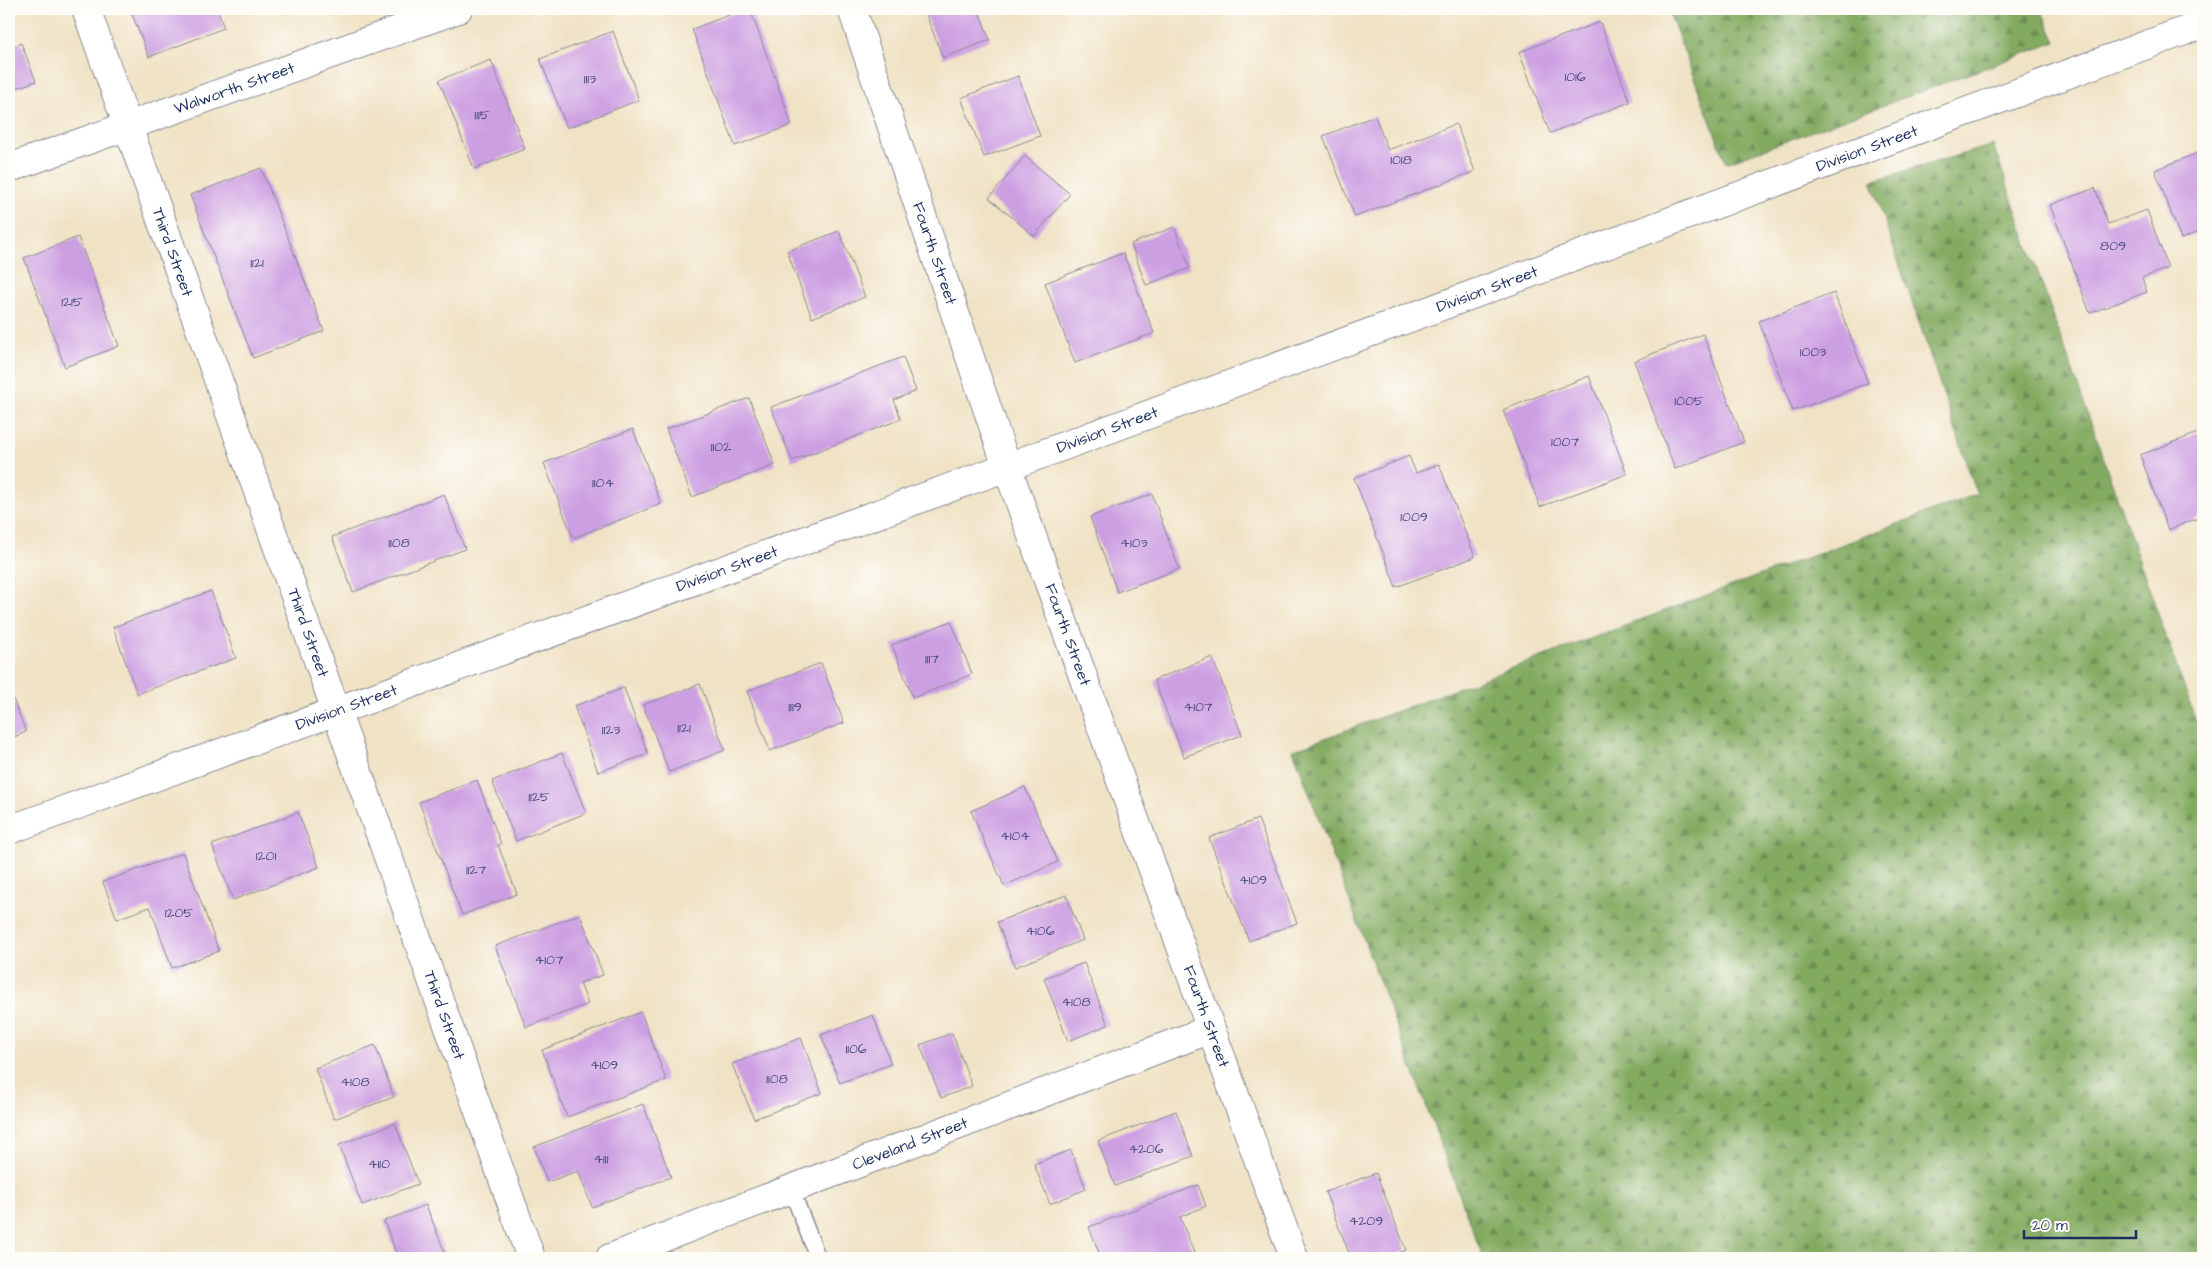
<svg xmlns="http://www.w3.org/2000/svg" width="2212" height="1267" font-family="'Architects Daughter',sans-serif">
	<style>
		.forest { fill: url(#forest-firs); stroke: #4f6d60 }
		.building { fill: #cc9ee2 }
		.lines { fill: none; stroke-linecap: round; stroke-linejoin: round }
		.service-casing { stroke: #868891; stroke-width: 18 }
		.minor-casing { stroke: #868891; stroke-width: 30 }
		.tertiary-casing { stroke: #868891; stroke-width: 30 }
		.service { stroke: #fff; stroke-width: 15 }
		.minor { stroke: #fff; stroke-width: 28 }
		.tertiary { stroke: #fff; stroke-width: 28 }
		.labels { text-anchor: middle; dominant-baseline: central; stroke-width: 4; stroke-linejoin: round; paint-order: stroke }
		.number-label { font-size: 14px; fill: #474b7f }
		.street-label { font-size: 16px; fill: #1b2f5e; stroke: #fdfcf7 }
	</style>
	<defs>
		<pattern id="forest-firs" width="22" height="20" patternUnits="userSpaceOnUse" patternTransform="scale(1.25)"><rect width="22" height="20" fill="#83ab61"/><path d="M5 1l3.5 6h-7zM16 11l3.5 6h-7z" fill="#6a8c53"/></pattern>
	</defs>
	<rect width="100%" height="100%" fill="#fdfcf7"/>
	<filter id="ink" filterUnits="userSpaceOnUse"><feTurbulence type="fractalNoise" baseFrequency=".02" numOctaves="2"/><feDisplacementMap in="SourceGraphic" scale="10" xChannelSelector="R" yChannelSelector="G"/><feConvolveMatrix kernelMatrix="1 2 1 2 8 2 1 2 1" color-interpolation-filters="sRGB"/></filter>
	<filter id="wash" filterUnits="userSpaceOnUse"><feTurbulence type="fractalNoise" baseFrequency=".0096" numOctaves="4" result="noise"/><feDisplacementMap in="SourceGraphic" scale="20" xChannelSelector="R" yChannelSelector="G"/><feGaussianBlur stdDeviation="1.12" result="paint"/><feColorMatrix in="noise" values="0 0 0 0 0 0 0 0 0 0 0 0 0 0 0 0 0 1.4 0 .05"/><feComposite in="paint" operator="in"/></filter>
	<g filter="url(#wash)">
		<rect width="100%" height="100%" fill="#f0e2c4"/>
		<g class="forest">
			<path d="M1668,9H2041L2056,42L1726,163Z"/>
			<path d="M1993,145L2203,741V1258H1483L1293,750L1977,494L1871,181Z"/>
		</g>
		<g id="blocks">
			<g class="building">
				<path d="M130,9H217L224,28L149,57Z"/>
				<path d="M745,9H750L792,125L735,146L692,29Z"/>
				<path d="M924,9H978L990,40L943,58Z"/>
				<path d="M1600,22L1630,102L1550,133L1519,52Z"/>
				<path d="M613,31L639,100L567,128L540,59Z"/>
				<path d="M21,43L36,81L9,91V48Z"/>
				<path d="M491,60L525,149L474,169L439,80Z"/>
				<path d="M1018,76L1040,136L984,157L961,98Z"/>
				<path d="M1375,116L1388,150L1456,124L1475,171L1355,217L1323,136Z"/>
				<path d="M2203,151V230L2181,239L2155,170Z"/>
				<path d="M1025,156L1070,194L1034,236L989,198Z"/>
				<path d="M261,168L324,331L253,358L190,195Z"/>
				<path d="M2095,188L2108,224L2147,210L2168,268L2142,278L2147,292L2090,313L2050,205Z"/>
				<path d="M1174,227L1190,268L1146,285L1131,244Z"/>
				<path d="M839,231L865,297L812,318L787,251Z"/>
				<path d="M78,237L119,346L65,367L24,258Z"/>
				<path d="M1123,253L1154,333L1075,363L1045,283Z"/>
				<path d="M1834,293L1868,383L1793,411L1759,321Z"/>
				<path d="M1703,334L1744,442L1675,469L1634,361Z"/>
				<path d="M903,357L916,391L894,400L901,419L792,461L771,407Z"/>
				<path d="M1589,376L1627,474L1540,507L1503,410Z"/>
				<path d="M749,398L775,465L692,497L666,429Z"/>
				<path d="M633,429L661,504L573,538L544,463Z"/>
				<path d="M2203,431V516L2168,530L2140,455Z"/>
				<path d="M1409,456L1416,473L1439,464L1475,557L1396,587L1354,478Z"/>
				<path d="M444,494L465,549L353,592L332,537Z"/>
				<path d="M1152,494L1179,569L1117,592L1090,517Z"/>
				<path d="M211,591L236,658L137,694L113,627Z"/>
				<path d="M951,621L972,674L913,698L892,645Z"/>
				<path d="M1212,657L1242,735L1184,757L1154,680Z"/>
				<path d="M821,663L844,723L770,751L747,691Z"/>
				<path d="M700,684L725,750L669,772L643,705Z"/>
				<path d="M624,688L648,754L598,772L574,706Z"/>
				<path d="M9,689L26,732L9,739Z"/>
				<path d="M562,753L586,813L516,841L492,781Z"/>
				<path d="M477,780L501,844L498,845L517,894L462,915L419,802Z"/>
				<path d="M1025,787L1058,862L1004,886L971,811Z"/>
				<path d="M298,812L319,867L233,900L212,845Z"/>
				<path d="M1258,819L1297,923L1249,941L1209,838Z"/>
				<path d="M183,853L219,951L172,968L150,907L117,919L103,882Z"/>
				<path d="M1066,895L1083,940L1015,967L997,922Z"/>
				<path d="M580,914L603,975L580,983L588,1004L526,1027L495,946Z"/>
				<path d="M1084,963L1108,1025L1068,1041L1044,978Z"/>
				<path d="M641,1012L666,1080L567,1117L542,1050Z"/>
				<path d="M873,1015L891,1064L840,1083L821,1035Z"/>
				<path d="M952,1033L972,1086L941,1098L920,1045Z"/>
				<path d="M801,1038L822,1093L754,1119L732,1064Z"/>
				<path d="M375,1045L394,1097L334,1119L315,1068Z"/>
				<path d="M643,1104L671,1177L592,1207L578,1171L547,1182L534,1147Z"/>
				<path d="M1176,1111L1193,1156L1115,1186L1098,1141Z"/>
				<path d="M395,1123L418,1184L362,1205L339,1145Z"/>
				<path d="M1071,1150L1086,1189L1050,1204L1034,1164Z"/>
				<path d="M1376,1173L1406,1250L1386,1258H1351L1325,1192Z"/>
				<path d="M1198,1185L1206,1206L1180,1217L1196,1258H1101L1089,1227Z"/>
				<path d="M426,1205L447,1258H398L384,1221Z"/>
			</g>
		</g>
	</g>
	<g filter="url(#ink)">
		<use href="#blocks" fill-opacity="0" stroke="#868891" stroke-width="1"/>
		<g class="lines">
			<g class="service-casing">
				<path id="service" d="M791,1189L818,1258"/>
			</g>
			<g class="minor-casing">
				<g id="minor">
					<path id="s1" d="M86,9L531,1258"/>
					<path id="s2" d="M852,9L1007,467L1294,1258"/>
					<path id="s3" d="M9,168L458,9"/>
					<path id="s4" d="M610,1258L1211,1029"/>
				</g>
			</g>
			<g class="tertiary-casing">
				<g id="tertiary">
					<path id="s5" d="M9,830L1007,467L2203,24"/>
				</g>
			</g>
			<use href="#service" class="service"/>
			<use href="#minor" class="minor"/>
			<use href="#tertiary" class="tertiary"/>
		</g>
	</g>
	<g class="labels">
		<g class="number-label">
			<text x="1575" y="77">1016</text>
			<text x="590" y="79">1113</text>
			<text x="482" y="115">1115</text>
			<text x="1401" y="160">1018</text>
			<text x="2113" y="246">809</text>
			<text x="257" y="263">1121</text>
			<text x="72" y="302">1215</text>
			<text x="1813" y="352">1003</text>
			<text x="1689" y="401">1005</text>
			<text x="1565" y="442">1007</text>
			<text x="721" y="447">1102</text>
			<text x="603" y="483">1104</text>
			<text x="1414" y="517">1009</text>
			<text x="399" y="543">1108</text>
			<text x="1134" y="543">4103</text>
			<text x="932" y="659">1117</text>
			<text x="795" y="707">1119</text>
			<text x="1198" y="707">4107</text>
			<text x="684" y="728">1121</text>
			<text x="611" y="730">1123</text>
			<text x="539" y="797">1125</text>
			<text x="1015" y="836">4104</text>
			<text x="266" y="856">1201</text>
			<text x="476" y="870">1127</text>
			<text x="1253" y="880">4109</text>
			<text x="179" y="913">1205</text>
			<text x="1040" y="931">4106</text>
			<text x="549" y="960">4107</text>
			<text x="1076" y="1002">4108</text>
			<text x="856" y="1049">1106</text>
			<text x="604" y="1065">4109</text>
			<text x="777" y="1079">1108</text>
			<text x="355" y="1082">4108</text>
			<text x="1146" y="1149">4206</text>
			<text x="601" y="1159">4111</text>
			<text x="379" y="1164">4110</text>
			<text x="1366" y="1221">4209</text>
		</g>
		<g class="street-label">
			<text stroke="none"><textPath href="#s3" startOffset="239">Walworth Street</textPath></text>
			<text stroke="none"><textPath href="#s5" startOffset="1979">Division Street</textPath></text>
			<text stroke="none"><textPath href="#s1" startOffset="258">Third Street</textPath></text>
			<text stroke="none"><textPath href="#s2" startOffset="258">Fourth Street</textPath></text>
			<text stroke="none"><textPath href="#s5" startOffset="1574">Division Street</textPath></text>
			<text stroke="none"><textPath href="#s5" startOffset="1169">Division Street</textPath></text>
			<text stroke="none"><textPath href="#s5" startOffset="764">Division Street</textPath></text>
			<text stroke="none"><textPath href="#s1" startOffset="662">Third Street</textPath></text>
			<text stroke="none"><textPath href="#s2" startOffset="662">Fourth Street</textPath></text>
			<text stroke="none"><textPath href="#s5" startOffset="359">Division Street</textPath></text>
			<text stroke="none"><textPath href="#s1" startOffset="1068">Third Street</textPath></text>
			<text stroke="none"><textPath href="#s2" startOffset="1068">Fourth Street</textPath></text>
			<text stroke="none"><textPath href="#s4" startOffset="321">Cleveland Street</textPath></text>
		</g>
	</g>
	<rect width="2212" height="1267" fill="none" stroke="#fdfcf7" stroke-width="30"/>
	<path d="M2024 1230v8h112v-8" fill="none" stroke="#1b2f5e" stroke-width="2.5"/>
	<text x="2032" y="1230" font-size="15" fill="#1b2f5e" stroke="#fdfcf7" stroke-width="4" paint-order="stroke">20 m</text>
</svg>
